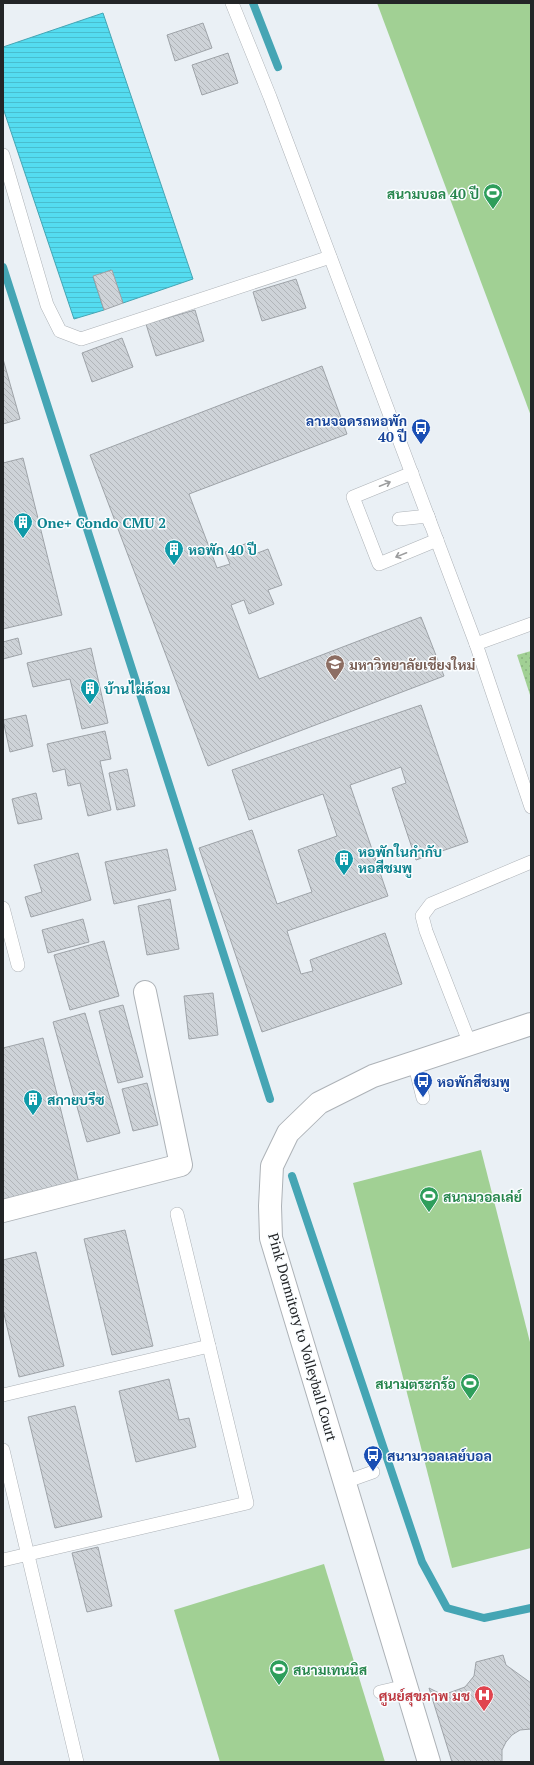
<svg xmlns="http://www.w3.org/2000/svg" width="534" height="1765" font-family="'PT Serif',Sarabun,serif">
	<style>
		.grass { fill: url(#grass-dots) }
		.pitch { fill: #a1d094 }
		.water { fill: url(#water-rules); stroke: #45a5b4 }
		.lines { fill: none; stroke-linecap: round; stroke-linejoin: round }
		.stream { stroke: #45a5b4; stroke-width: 8 }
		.building { fill: url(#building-back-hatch); stroke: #9ea3a8 }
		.service-casing { stroke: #adb2b7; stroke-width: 14 }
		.minor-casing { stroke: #adb2b7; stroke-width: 24 }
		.service { stroke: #fff; stroke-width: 13 }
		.minor { stroke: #fff; stroke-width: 22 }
		.oneway { stroke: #9c9d9e }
		.labels { text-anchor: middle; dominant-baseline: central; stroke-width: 3; stroke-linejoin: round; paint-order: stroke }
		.leisure-label { font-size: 14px; font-weight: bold; fill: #27864d; stroke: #fafdff; text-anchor: end }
		.transit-label { font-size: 14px; font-weight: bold; fill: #164399; stroke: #fafdff; text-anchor: start }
		.culture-label { font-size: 14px; font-weight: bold; fill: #0d838f; stroke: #fafdff; text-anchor: start }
		.education-label { font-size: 14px; font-weight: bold; fill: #785e54; stroke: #fafdff; text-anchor: start }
		.street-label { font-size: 14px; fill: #232527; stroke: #fafdff }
		.health-label { font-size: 14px; font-weight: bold; fill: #be3a42; stroke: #fafdff; text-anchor: end }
	</style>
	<defs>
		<pattern id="grass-dots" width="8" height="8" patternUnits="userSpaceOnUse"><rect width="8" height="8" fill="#a1d094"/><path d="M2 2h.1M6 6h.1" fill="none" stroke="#8ab280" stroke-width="1.8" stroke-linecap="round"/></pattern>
		<pattern id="water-rules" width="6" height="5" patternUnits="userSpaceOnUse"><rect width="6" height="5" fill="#54dcf0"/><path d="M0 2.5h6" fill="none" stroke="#49bdce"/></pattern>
		<pattern id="building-back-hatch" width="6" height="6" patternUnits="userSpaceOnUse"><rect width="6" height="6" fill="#ced3d8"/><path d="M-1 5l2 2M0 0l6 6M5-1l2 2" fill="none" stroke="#b1b5b9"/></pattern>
	</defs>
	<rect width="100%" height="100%" fill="#eaf0f5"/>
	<path class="grass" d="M531,651V698L517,655Z"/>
	<g class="pitch">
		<path d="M377,3H531V416Z"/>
		<path d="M481,1150L531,1346V1548L452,1568L353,1183Z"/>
		<path d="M324,1564L385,1762H220L174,1610Z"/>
	</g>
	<path class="water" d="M103,13L193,279L123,303L111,270L93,277L104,310L74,319L3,108V47Z"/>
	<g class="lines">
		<g class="stream">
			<path d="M253,3L278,67"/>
			<path d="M3,267L270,1099"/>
			<path d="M292,1176L422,1562L447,1608L484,1618L531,1608"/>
		</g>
	</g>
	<g class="building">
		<path d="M203,23L212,48L175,61L167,35Z"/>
		<path d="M228,53L238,83L202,95L192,65Z"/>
		<path d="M112,270L123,303L104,310L93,276Z"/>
		<path d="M296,279L306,308L262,321L253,292Z"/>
		<path d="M195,310L204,341L156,356L146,324Z"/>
		<path d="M122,338L133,367L92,382L82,353Z"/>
		<path d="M3,359L20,419L3,424Z"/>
		<path d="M322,366L347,434L189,494L217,568L230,564L225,552L250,542L255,554L268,549L282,585L268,590L274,604L249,614L244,600L231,605L259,679L421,617L444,676L208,766L90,455Z"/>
		<path d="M23,458L62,615L3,629V463Z"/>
		<path d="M18,638L22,654L3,659V642Z"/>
		<path d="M91,648L108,723L82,729L70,679L33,687L27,663Z"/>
		<path d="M421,705L468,842L416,860L392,788L406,783L401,767L350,785L388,896L287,931L301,974L313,971L310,960L385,933L402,984L262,1032L199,848L252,830L277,904L312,892L298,850L337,836L323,794L249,820L232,770Z"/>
		<path d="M26,715L33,746L10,752L3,720Z"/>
		<path d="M105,731L111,759L100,761L111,810L88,816L80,783L68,786L65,769L53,772L47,744Z"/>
		<path d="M127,769L135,806L117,810L109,773Z"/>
		<path d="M36,793L42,819L18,824L12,799Z"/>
		<path d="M167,849L176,890L114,904L105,862Z"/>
		<path d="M78,853L91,900L31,917L25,897L42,892L34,865Z"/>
		<path d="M170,899L179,949L147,955L138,906Z"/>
		<path d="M83,919L89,942L48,953L42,930Z"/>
		<path d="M104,941L119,996L70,1010L54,955Z"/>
		<path d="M213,993L218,1035L189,1039L184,996Z"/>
		<path d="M123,1005L143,1077L118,1083L99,1011Z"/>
		<path d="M85,1013L120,1133L87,1142L53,1022Z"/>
		<path d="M43,1038L79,1183L3,1202V1048Z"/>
		<path d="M147,1083L158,1125L133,1131L122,1089Z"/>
		<path d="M125,1230L153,1346L112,1355L84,1239Z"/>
		<path d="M36,1252L64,1366L19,1377L3,1310V1260Z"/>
		<path d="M169,1379L179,1420L189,1418L196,1447L136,1462L119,1391Z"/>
		<path d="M75,1406L102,1517L55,1528L28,1417Z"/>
		<path d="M98,1547L112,1606L87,1612L72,1553Z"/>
		<path d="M503,1655L506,1665L531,1683V1729L520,1730L512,1735L506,1742L502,1750V1762H452L429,1688L443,1695L465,1687L474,1676L476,1662Z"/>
	</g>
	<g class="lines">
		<g class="service-casing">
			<g id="service">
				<path d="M232,3L270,97L476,644L531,807"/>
				<path d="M3,155L47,305L60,331L81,339L330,257"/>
				<path d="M412,473L353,497L379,564L437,540"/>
				<path d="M399,519L428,516L430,523"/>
				<path d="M476,644L531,624"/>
				<path d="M3,908L18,965"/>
				<path d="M470,1044L426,931L422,916L431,904L531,862"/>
				<path d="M408,1064L414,1062L423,1098"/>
				<path d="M3,1395L209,1346"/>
				<path d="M3,1450L77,1762"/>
				<path d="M343,1476L345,1482L373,1472"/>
				<path d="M3,1560L247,1503L177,1214"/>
				<path d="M380,1692L406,1686L405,1681"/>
			</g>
		</g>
		<g class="minor-casing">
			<g id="minor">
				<path d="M3,1211L181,1165L145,992"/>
				<path d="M429,1762L271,1238L270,1206L272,1166L288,1133L319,1103L373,1076L531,1024"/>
			</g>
		</g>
		<use href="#service" class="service"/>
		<use href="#minor" class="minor"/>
	</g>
	<defs><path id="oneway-shaft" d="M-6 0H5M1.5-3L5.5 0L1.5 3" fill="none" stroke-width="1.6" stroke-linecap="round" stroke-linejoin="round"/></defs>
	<g class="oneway">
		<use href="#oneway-shaft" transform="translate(385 484) rotate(-22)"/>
		<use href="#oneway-shaft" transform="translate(401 555) rotate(158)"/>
	</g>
	<defs>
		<g id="stadium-pin" transform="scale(1)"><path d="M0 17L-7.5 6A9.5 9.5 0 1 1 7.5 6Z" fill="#2e9e5b" stroke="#fafdff"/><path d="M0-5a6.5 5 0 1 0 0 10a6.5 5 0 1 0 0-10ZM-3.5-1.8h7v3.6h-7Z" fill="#fff"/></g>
		<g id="bus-pin" transform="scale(1)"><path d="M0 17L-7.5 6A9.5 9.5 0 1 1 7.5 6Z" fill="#1a4fb4" stroke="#fafdff"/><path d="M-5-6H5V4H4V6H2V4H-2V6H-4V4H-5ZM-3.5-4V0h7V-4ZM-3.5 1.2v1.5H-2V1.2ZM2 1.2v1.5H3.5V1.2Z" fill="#fff"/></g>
		<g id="building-pin" transform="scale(1)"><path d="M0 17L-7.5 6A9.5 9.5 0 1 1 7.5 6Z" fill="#0f9aa8" stroke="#fafdff"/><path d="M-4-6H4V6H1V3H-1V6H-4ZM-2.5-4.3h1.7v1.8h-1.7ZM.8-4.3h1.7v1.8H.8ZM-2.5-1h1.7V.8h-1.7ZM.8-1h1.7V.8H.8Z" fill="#fff"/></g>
		<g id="university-pin" transform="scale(1)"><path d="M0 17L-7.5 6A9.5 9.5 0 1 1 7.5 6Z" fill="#8d6e63" stroke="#fafdff"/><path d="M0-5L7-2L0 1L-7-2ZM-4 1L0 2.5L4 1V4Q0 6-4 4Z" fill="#fff"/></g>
		<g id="hospital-pin" transform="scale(1)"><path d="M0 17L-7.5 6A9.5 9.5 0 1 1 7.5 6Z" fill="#e0444e" stroke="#fafdff"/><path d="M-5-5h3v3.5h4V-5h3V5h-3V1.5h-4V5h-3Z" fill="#fff"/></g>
	</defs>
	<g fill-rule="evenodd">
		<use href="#stadium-pin" x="493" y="193"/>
		<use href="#bus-pin" x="421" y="428"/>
		<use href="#building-pin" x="23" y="522"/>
		<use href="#building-pin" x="174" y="549"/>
		<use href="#university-pin" x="335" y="664"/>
		<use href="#building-pin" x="90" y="688"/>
		<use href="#building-pin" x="344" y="859"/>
		<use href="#bus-pin" x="423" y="1081"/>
		<use href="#building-pin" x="33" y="1099"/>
		<use href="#stadium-pin" x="429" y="1196"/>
		<use href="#stadium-pin" x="470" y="1383"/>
		<use href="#bus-pin" x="373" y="1455"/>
		<use href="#stadium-pin" x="279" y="1669"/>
		<use href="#hospital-pin" x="484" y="1695"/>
	</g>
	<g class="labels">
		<g class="leisure-label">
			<text x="479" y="193">สนามบอล 40 ปี</text>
			<text x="443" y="1196" text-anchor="start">สนามวอลเล่ย์</text>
			<text x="456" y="1383">สนามตระกร้อ</text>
			<text x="293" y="1669" text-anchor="start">สนามเทนนิส</text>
		</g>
		<g class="transit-label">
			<text x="407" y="420" text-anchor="end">ลานจอดรถหอพัก<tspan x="407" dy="16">40 ปี</tspan></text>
			<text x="437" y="1081">หอพักสีชมพู</text>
			<text x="387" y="1455">สนามวอลเลย์บอล</text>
		</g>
		<g class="culture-label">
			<text x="37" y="522">One+ Condo CMU 2</text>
			<text x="188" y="549">หอพัก 40 ปี</text>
			<text x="104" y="688">บ้านไผ่ล้อม</text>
			<text x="358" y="851">หอพักในกำกับ<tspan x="358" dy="16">หอสีชมพู</tspan></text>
			<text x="47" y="1099">สกายบรีซ</text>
		</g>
		<g class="education-label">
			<text x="349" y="664">มหาวิทยาลัยเชียงใหม่</text>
		</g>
		<g class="street-label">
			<text transform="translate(303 1337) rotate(74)">Pink Dormitory to Volleyball Court</text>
		</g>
		<g class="health-label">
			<text x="470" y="1695">ศูนย์สุขภาพ มช</text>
		</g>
	</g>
	<rect width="534" height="1765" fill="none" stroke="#232527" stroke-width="8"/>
</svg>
